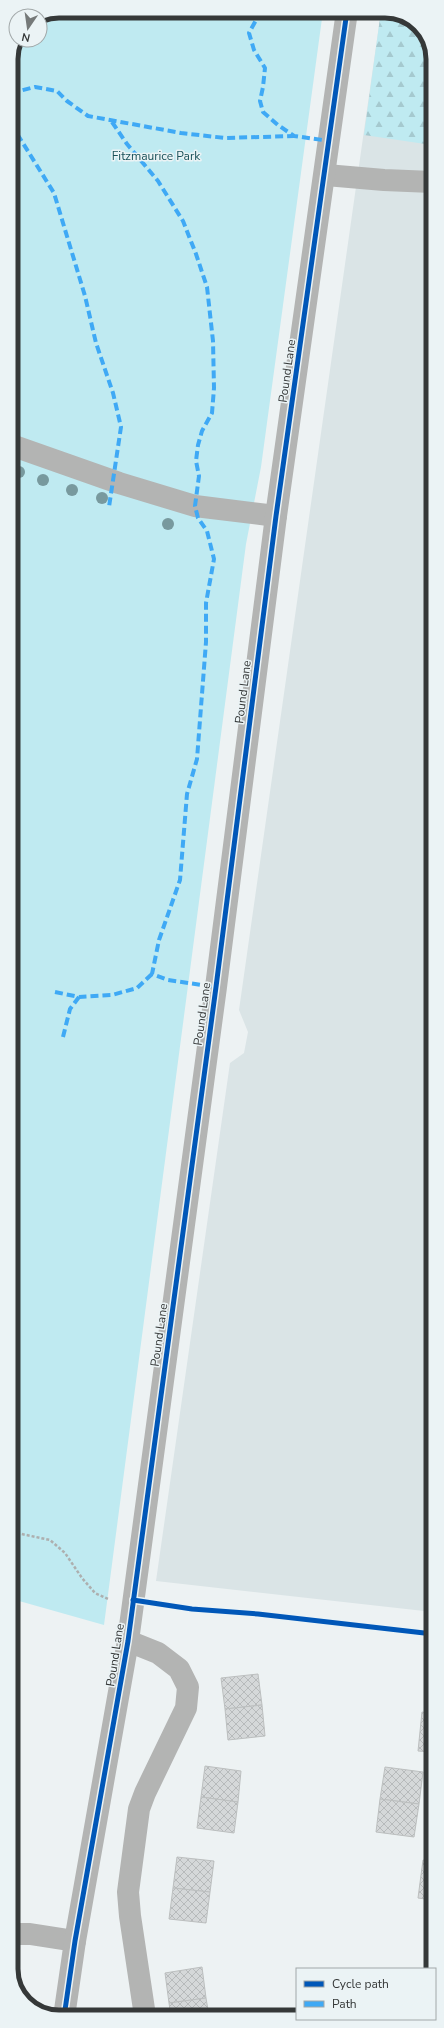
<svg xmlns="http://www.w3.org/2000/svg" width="444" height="2028" font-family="'Nunito Sans',sans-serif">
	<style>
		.built { fill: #dae4e6 }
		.forest { fill: url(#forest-firs) }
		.green { fill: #bfeaf1 }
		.building { fill: url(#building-cross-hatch); stroke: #bcbfbf }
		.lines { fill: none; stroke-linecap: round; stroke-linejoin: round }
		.path { stroke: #adafaf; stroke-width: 2.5; stroke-dasharray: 3 2; stroke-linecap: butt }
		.minor { stroke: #b3b4b3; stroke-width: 22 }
		.quiet { stroke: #3fa9f5; stroke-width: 4; stroke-dasharray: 8 4; stroke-linecap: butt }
		.cycleway-casing { stroke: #ebf3f5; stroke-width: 8 }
		.cycleway { stroke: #0057b8; stroke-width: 5 }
		.tree { fill: #78999e }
		.labels { text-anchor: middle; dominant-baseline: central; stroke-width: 3; stroke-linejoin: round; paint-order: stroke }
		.park-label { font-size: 12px; fill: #195159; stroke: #ebf3f5 }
		.street-label { font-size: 12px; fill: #353838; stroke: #ebf3f5 }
		.rim { fill: none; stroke: #353838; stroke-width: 5 }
	</style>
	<defs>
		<pattern id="forest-firs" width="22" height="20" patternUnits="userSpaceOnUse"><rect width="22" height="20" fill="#bfeaf1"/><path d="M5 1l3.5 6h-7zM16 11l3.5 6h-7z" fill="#a5c9cf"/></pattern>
		<pattern id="building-cross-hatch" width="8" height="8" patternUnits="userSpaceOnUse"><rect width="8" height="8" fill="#d5d8d9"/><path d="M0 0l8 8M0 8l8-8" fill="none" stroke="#b7babb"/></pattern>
	</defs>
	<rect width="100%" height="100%" fill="#edf2f3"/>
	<path class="built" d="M381,11H391L419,25L432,50L433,1612L156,1581L230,1063L244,1053L248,1032L239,1010Z"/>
	<path class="forest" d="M381,11H391L419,25L432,50V145L364,135Z"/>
	<path class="green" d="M59,11H323L261,467L246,544L104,1625L12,1599L11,59L19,40H40V19Z"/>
	<g class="building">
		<path d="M258,1674L262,1705L225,1709L221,1678Z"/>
		<path d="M262,1705L265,1736L228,1740L225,1709Z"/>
		<path d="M422,1712L433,1714V1752L418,1751Z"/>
		<path d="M205,1766L241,1771L238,1802L201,1797Z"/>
		<path d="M385,1767L423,1772L419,1804L380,1799Z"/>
		<path d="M201,1797L238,1802L234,1833L197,1828Z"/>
		<path d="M380,1799L419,1804L414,1837L376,1832Z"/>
		<path d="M177,1857L214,1861L210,1892L173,1888Z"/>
		<path d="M423,1860L433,1862V1900L418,1898Z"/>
		<path d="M173,1888L210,1892L206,1923L169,1919Z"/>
		<path d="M202,1967L206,1998L169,2003L165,1973Z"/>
		<path d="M206,1998L209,2016H171L169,2003Z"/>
	</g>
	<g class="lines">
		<path class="path" d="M12,1532L50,1540L65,1553L82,1578L95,1593L108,1599"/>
		<g class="minor">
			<path d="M326,175L384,180L432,182"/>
			<path d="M11,445L119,483L195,506L276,516"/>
			<path d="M128,1641L158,1653L179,1669L188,1687L186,1708L145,1793L139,1809L128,1892L130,1916L145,2016"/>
			<path d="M12,1934H30L75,1941"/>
			<path d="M64,2017L75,1941L128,1641L216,987L276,516L347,11"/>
		</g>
		<g class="quiet">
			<path d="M261,11L249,33L254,50L265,68L263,87L260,101L263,112L278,125L294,136L330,141"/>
			<path d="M11,93L35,87L57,91L67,101L88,116L181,133L225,138L294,136"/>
			<path d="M112,122L127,144L158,181L183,221L196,254L207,287L213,341L214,388L212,413L202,431L198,445L196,461L199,476L195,506L198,518L207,531L214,559L206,603V642L197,759L187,794L180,880L159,940L152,974L168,980L216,987"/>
			<path d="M11,124L54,193L85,296L96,343L113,393L121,427L109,507"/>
			<path d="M55,992L79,997L112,995L137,988L152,974"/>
			<path d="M63,1037L70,1009L79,997"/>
		</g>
		<g class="cycleway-casing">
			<g id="cycleway">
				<path d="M133,1600L192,1609L258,1614L433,1634"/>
				<path d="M64,2017L75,1941L128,1641L216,987L276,516L347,11"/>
			</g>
		</g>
		<use href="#cycleway" class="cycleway"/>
	</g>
	<g class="tree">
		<circle cx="19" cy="472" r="6"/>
		<circle cx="43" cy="480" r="6"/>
		<circle cx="72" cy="490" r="6"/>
		<circle cx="102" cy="498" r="6"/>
		<circle cx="168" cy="524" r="6"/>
	</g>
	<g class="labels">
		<g class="park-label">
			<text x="156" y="156">Fitzmaurice Park</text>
		</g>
		<g class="street-label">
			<text transform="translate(287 371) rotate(-82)">Pound Lane</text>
			<text transform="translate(243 692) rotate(-83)">Pound Lane</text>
			<text transform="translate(202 1014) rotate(-82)">Pound Lane</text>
			<text transform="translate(159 1335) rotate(-82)">Pound Lane</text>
			<text transform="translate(115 1655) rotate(-81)">Pound Lane</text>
		</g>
	</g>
	<path d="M0 0H444V2028H0ZM59 18H385A41 41 0 0 1 426 59V1969A41 41 0 0 1 385 2010H59A41 41 0 0 1 18 1969V59A41 41 0 0 1 59 18Z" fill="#ebf3f5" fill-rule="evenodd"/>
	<path class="rim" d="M59 18H385A41 41 0 0 1 426 59V1969A41 41 0 0 1 385 2010H59A41 41 0 0 1 18 1969V59A41 41 0 0 1 59 18Z"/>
	<rect x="296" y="1968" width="140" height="52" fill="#ebf3f5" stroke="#a2a8a9"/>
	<rect x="304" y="1981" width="20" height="6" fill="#0057b8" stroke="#a2a8a9"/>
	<text x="332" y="1988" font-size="12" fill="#353838">Cycle path</text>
	<rect x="304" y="2001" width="20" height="6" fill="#3fa9f5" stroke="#a2a8a9"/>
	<text x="332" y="2008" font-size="12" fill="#353838">Path</text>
	<g transform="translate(28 28) rotate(193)"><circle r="19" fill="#ebf3f5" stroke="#a2a8a9"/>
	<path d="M0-3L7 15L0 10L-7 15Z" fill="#757979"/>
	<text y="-6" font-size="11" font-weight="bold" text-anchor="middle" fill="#353838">N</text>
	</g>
</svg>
